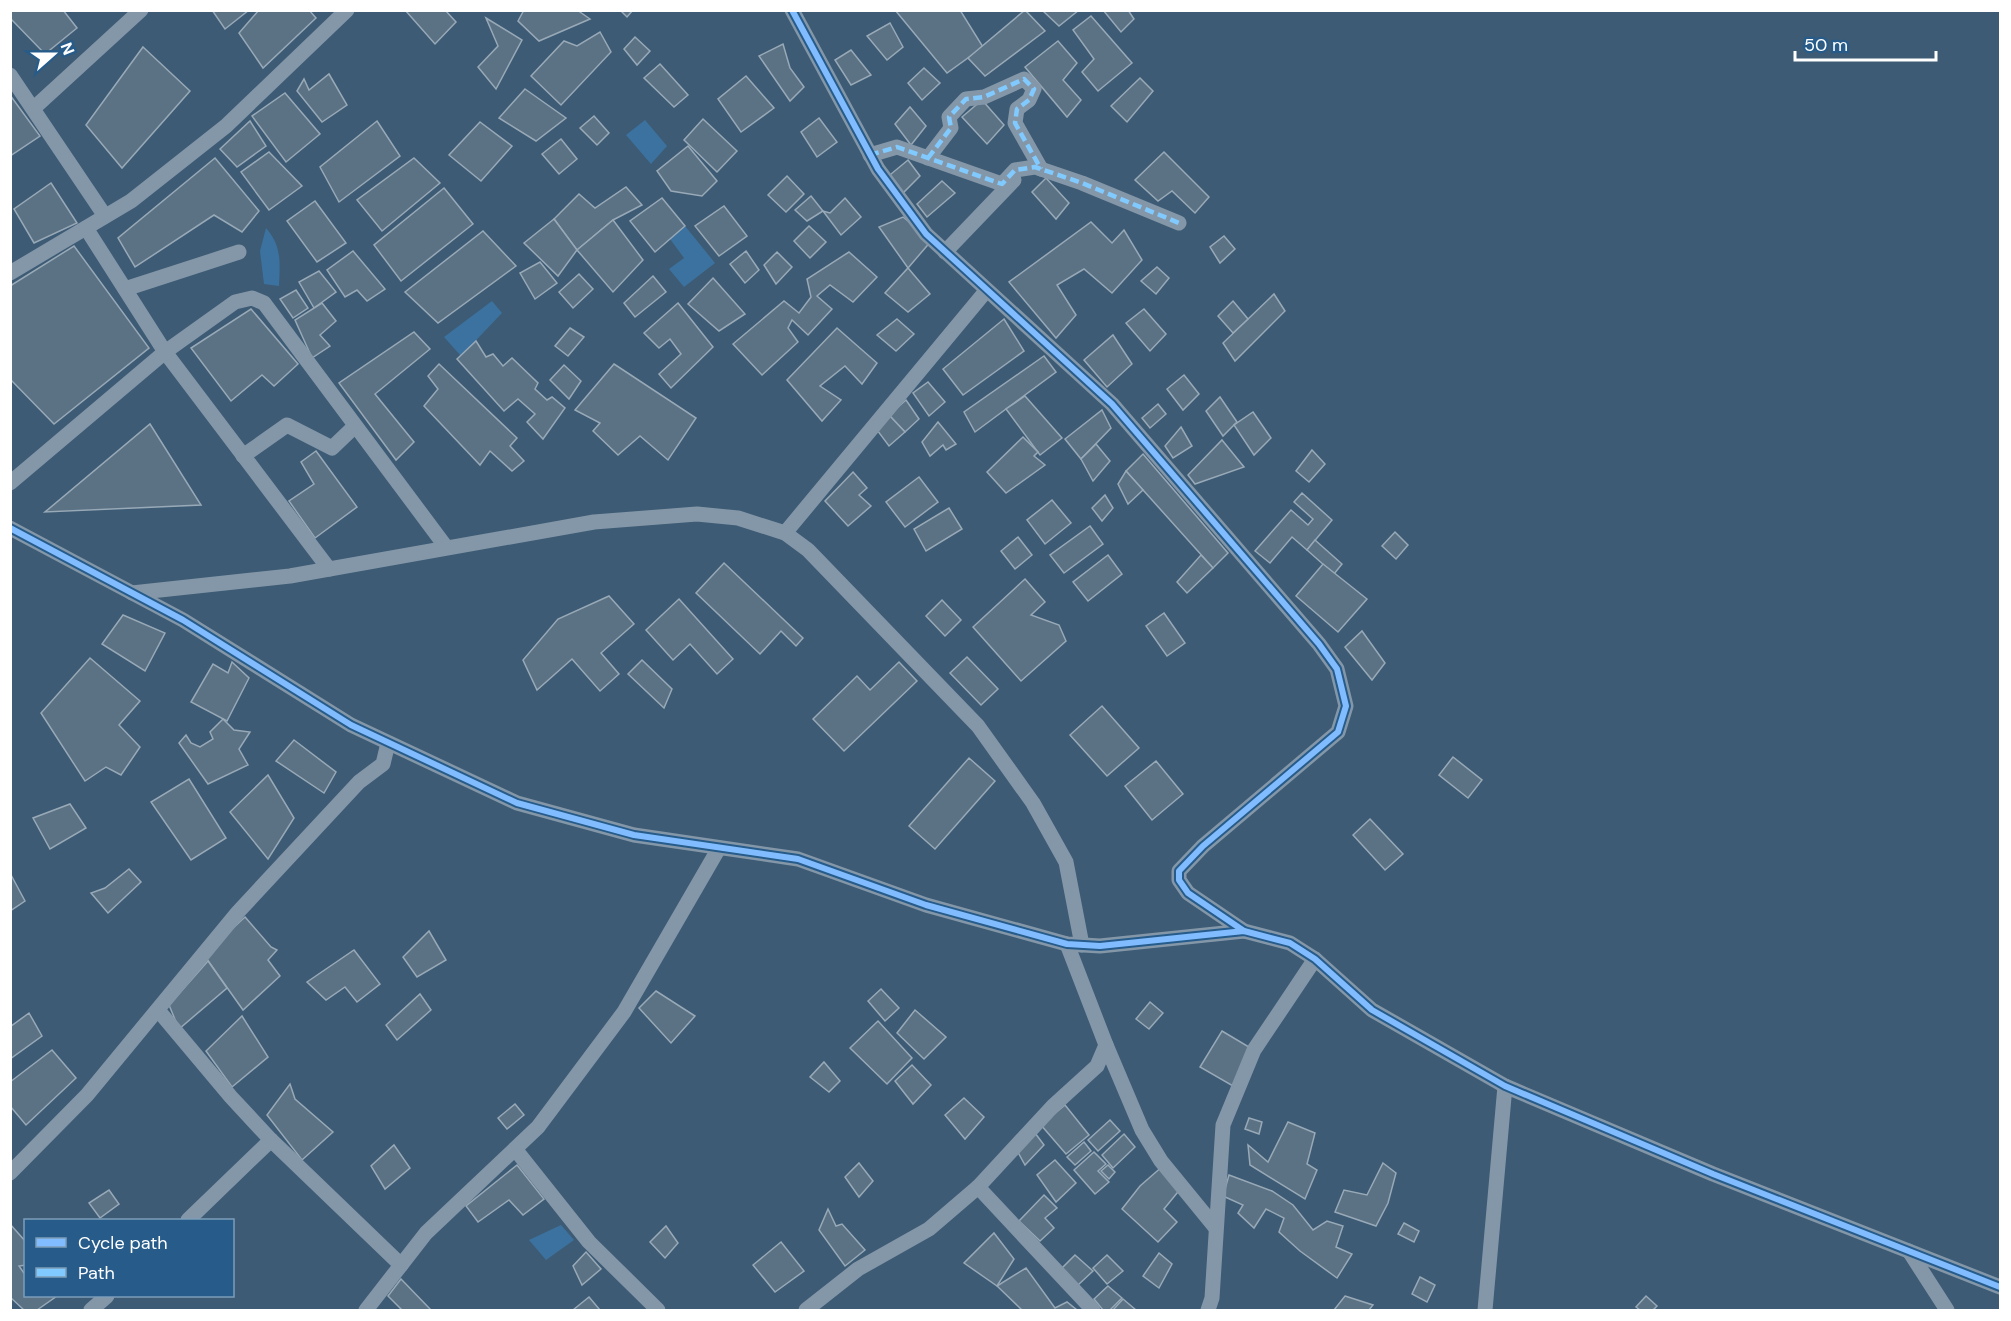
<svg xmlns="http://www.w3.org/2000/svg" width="2011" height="1321" font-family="'DM Sans',sans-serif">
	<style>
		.green { fill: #3c729f }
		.building { fill: #5b7285; stroke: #98a9b7; stroke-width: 1.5 }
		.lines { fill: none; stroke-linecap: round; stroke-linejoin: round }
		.minor { stroke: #8497a8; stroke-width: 15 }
		.quiet { stroke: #80caff; stroke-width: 4.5; stroke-dasharray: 9 4.5; stroke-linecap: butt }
		.cycleway-casing { stroke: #275c8a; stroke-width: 10 }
		.cycleway { stroke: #80bcff; stroke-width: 6 }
	</style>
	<rect width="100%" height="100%" fill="#3d5b74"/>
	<g class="green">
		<path d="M645,120L667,146L651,164L626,135Z"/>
		<path d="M685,226L715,263L684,287L669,269L684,258L670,239Z"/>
		<path d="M266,228C282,246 280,263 279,286L264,284L260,251Z"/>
		<path d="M492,301L502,313L461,356L444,337Z"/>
		<path d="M561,1225L574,1240L546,1260L529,1240Z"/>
	</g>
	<g class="building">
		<path d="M10,10H63L77,28L45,54L10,18Z"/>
		<path d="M212,10H249L225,29Z"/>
		<path d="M259,10H309L316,18L263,68L239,33Z"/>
		<path d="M405,10H445L456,22L435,44Z"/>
		<path d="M524,10H577L590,19L539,41L518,21Z"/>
		<path d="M620,10H633L627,17Z"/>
		<path d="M895,10H960L983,47L947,73Z"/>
		<path d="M1025,10L1045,31L985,76L968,58Z"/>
		<path d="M1042,10H1079L1059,26Z"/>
		<path d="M1103,10H1128L1134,19L1121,32Z"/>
		<path d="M1091,16L1132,63L1098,91L1082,72L1094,59L1073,30Z"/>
		<path d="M486,18L522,40L496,89L478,67L498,46Z"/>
		<path d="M890,23L903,47L887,60L867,36Z"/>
		<path d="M600,32L611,52L561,105L531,76L564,41L577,46Z"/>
		<path d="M635,37L650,51L637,65L624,49Z"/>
		<path d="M1058,41L1077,63L1063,80L1081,100L1067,117L1025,67Z"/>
		<path d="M783,44L790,68L804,87L790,101L759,56Z"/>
		<path d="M143,47L190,91L122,168L86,125Z"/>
		<path d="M851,50L871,75L851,85L835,60Z"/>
		<path d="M660,64L688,95L674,107L644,78Z"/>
		<path d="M924,68L940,83L922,100L908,83Z"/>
		<path d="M329,74L347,105L322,122L297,91L304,79L309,90Z"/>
		<path d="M746,76L774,108L741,132L718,99Z"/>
		<path d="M1140,78L1153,91L1127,122L1111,106Z"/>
		<path d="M525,89L566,118L536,141L499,118Z"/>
		<path d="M285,93L320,134L286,162L252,116Z"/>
		<path d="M10,95L40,136L10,156Z"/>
		<path d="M982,100L1004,125L987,144L962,117Z"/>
		<path d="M910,107L926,126L911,145L895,124Z"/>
		<path d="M594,116L609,133L597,145L580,128Z"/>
		<path d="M819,118L837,142L817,157L801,132Z"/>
		<path d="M703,119L737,151L717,172L684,140Z"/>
		<path d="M250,121L266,146L237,167L220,149Z"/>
		<path d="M377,121L400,156L339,202L320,167Z"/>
		<path d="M480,122L512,146L481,181L449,155Z"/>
		<path d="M561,139L577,159L559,174L542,154Z"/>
		<path d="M688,146L717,181L702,196L671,191L657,171Z"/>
		<path d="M269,152L302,186L269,210L241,172Z"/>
		<path d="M1164,152L1209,197L1195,213L1172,191L1158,201L1135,180Z"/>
		<path d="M215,158L259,211L242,232L214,215L135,267L118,238Z"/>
		<path d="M414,158L440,183L382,231L357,200Z"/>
		<path d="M908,160L920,176L899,197L885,179Z"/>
		<path d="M787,176L804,194L786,212L768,195Z"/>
		<path d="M1046,178L1069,203L1056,219L1032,192Z"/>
		<path d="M942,181L955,193L927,217L917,204Z"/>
		<path d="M51,183L77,223L34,243L14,209Z"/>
		<path d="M626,187L642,205L613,220L577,250L554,219L579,194L595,208Z"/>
		<path d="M444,188L473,224L401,281L374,245Z"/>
		<path d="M811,196L823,211L807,221L795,210Z"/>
		<path d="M662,198L685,226L655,252L630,221Z"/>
		<path d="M845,198L861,217L841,235L823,211L830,213Z"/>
		<path d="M315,201L346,243L317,262L287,221Z"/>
		<path d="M724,206L747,236L719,256L695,226Z"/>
		<path d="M903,217L932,240L908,268L879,227Z"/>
		<path d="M554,219L577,250L558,276L524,243Z"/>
		<path d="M613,220L643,260L613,292L577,250Z"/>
		<path d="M1091,222L1112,243L1124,230L1142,260L1112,293L1084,269L1057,285L1076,315L1056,338L1009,282Z"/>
		<path d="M809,226L826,242L810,258L794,241Z"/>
		<path d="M483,231L516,266L438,323L405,292Z"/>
		<path d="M1224,236L1235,249L1220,263L1210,247Z"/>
		<path d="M74,246L149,348L54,424L10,379V286Z"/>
		<path d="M353,251L385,289L367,301L357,290L345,297L327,270Z"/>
		<path d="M746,251L759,270L745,283L730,264Z"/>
		<path d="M777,252L792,267L776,284L764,265Z"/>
		<path d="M849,252L877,277L853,302L830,285L817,296L832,309L808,335L792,320L788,328L798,342L762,375L733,344L784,301L799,313L811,297L807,279Z"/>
		<path d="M540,262L557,283L535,299L520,273Z"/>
		<path d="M1157,267L1169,278L1156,294L1141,281Z"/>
		<path d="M908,268L930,294L908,312L885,293Z"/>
		<path d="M319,271L336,292L314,308L299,282Z"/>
		<path d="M579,274L593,289L573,308L559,292Z"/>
		<path d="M653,276L666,292L635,317L624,303Z"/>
		<path d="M713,278L745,314L719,331L688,304Z"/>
		<path d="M296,290L308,308L293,318L280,299Z"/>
		<path d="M1274,294L1285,311L1235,361L1223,343Z"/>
		<path d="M1233,301L1248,319L1233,333L1218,316Z"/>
		<path d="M322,303L336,321L320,335L330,346L312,358L295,320Z"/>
		<path d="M678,303L713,347L671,388L659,374L681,354L670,339L659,348L644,333Z"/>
		<path d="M251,309L298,364L274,386L262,375L231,401L191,348Z"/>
		<path d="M1144,309L1166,334L1150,351L1126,323Z"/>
		<path d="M897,319L914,334L896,351L877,335Z"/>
		<path d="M1004,319L1024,351L963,395L943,369Z"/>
		<path d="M570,328L584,337L568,356L555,346Z"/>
		<path d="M837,328L877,363L862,384L845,366L820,386L841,400L822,421L787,380Z"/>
		<path d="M414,332L430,349L375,394L414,442L396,460L339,383Z"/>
		<path d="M1113,335L1132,364L1107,387L1084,360Z"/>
		<path d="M476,341L486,357L493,354L503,366L512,358L538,383L535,389L547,400L552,397L565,408L543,439L527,422L535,414L518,399L504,411L457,359Z"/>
		<path d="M1044,356L1056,372L975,432L964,412Z"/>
		<path d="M439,364L517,438L510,446L524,461L512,471L490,451L480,465L424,406L438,389L428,376Z"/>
		<path d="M614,364L696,418L668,460L640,436L618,455L593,431L600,423L575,410Z"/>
		<path d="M564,365L581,381L569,399L550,380Z"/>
		<path d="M1184,375L1199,394L1183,410L1167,389Z"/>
		<path d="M928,382L945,402L929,416L913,393Z"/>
		<path d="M1025,396L1062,438L1040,455L1006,409Z"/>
		<path d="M1220,397L1237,422L1223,436L1206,411Z"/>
		<path d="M906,400L919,419L905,432L889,415Z"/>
		<path d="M1158,404L1166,414L1150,428L1142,418Z"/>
		<path d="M1102,410L1111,428L1081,459L1065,439Z"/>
		<path d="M1253,412L1271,438L1254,455L1234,425Z"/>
		<path d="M889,415L905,432L889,446L874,426Z"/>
		<path d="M938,422L956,444L946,450L943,445L930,456L922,442Z"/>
		<path d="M150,424L201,505L45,512Z"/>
		<path d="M1181,427L1192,446L1173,458L1165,446Z"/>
		<path d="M1023,437L1038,452L1034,456L1045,465L1006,493L987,472Z"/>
		<path d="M1222,440L1244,467L1195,484L1188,475Z"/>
		<path d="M1096,444L1110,461L1093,481L1081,459Z"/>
		<path d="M1312,450L1325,464L1309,482L1296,471Z"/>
		<path d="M316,451L357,507L315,538L289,501L314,484L301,462Z"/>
		<path d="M1143,454L1228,553L1213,568L1126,471Z"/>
		<path d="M1126,471L1143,490L1128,504L1118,484Z"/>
		<path d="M853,472L867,488L859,495L871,506L848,526L825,501Z"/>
		<path d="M919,477L938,502L905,527L886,502Z"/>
		<path d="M1302,493L1332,520L1307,550L1292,537L1270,563L1255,551L1291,510L1308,525L1313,519L1294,502Z"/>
		<path d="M1105,495L1113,508L1102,521L1092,508Z"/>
		<path d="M1052,500L1071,523L1045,544L1027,520Z"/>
		<path d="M949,508L962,529L926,551L914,529Z"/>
		<path d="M1090,526L1103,544L1064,573L1050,555Z"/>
		<path d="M1395,532L1408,545L1396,559L1382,546Z"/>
		<path d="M1018,537L1032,555L1015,569L1001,551Z"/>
		<path d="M1315,540L1342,564L1334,574L1307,550Z"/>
		<path d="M1108,555L1122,574L1088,601L1073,582Z"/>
		<path d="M1201,555L1213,568L1187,593L1177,582Z"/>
		<path d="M724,563L803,638L796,646L781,631L760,654L696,593Z"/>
		<path d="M1323,564L1367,599L1338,632L1296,596Z"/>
		<path d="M1025,579L1045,602L1031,615L1059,625L1066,641L1021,681L973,627Z"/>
		<path d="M609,596L634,624L601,653L619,674L600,691L572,659L537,690L523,660L558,619Z"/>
		<path d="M679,599L733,659L717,674L690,644L673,660L646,630Z"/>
		<path d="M942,600L961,620L945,636L926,616Z"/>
		<path d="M1164,613L1185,643L1167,656L1146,626Z"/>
		<path d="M123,615L165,633L145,671L102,644Z"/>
		<path d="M1362,631L1385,663L1372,680L1345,647Z"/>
		<path d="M967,657L998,689L981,705L950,673Z"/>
		<path d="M90,658L140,701L119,725L140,747L121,775L106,767L85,781L41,713Z"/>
		<path d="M642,660L672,689L664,708L628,674Z"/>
		<path d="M232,662L249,678L227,721L191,702L213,664L228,673Z"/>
		<path d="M899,662L917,681L844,751L813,719L857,676L870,690Z"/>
		<path d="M1102,706L1139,748L1107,776L1070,735Z"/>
		<path d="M223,719L234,730L250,732L239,749L248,765L208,784L179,743L186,735L191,743L200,747L213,739L210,732Z"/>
		<path d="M294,740L336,772L324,793L276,761Z"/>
		<path d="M1453,757L1482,780L1468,798L1439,775Z"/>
		<path d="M969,758L995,781L935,849L909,826Z"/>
		<path d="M1156,761L1183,794L1152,820L1125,786Z"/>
		<path d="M268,775L294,818L268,859L230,812Z"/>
		<path d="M189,779L226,838L191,860L151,802Z"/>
		<path d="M70,804L86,828L50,849L33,818Z"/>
		<path d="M1370,819L1403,854L1385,870L1353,835Z"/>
		<path d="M129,869L141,882L108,913L91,893L105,888Z"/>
		<path d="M10,873L25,901L10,911Z"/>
		<path d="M245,917L271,947L277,950L268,960L280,976L243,1010L204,955Z"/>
		<path d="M429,931L446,960L417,977L403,957Z"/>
		<path d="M354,950L380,984L357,1002L345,987L326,1000L307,982Z"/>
		<path d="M208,961L227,988L179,1029L169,1005Z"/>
		<path d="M881,989L899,1008L885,1021L868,1001Z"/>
		<path d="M656,991L695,1016L671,1043L639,1008Z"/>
		<path d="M420,994L431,1010L397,1040L386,1025Z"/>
		<path d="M1150,1002L1163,1013L1149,1029L1136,1019Z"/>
		<path d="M915,1010L946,1037L924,1059L897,1033Z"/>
		<path d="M29,1013L42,1036L10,1059V1027Z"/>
		<path d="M242,1016L268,1057L232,1087L206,1051Z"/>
		<path d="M878,1021L912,1058L887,1084L850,1048Z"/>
		<path d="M1222,1031L1254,1050L1233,1086L1200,1067Z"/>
		<path d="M52,1050L76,1078L26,1125L10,1106V1082Z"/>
		<path d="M824,1062L840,1081L829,1092L810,1077Z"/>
		<path d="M912,1065L931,1085L913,1104L895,1081Z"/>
		<path d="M290,1084L295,1099L333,1132L302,1160L267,1115Z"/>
		<path d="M964,1098L984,1117L965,1139L945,1115Z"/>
		<path d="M515,1104L524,1115L507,1129L498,1118Z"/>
		<path d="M1065,1105L1089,1135L1066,1154L1041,1125Z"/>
		<path d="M1249,1118L1262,1122L1259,1134L1245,1129Z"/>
		<path d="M1110,1120L1120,1131L1098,1151L1088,1140Z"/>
		<path d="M1288,1122L1315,1133L1307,1164L1317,1170L1305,1199L1250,1165L1248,1145L1268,1162Z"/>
		<path d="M1032,1129L1044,1145L1025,1165L1015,1147Z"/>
		<path d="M1124,1134L1135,1147L1113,1168L1102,1155Z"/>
		<path d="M1084,1142L1091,1151L1075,1165L1067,1157Z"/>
		<path d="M394,1145L410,1168L385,1189L371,1166Z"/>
		<path d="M1094,1152L1106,1164L1098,1171L1109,1182L1095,1194L1074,1170Z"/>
		<path d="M1055,1160L1076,1183L1056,1202L1037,1175Z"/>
		<path d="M859,1163L873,1181L859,1197L845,1177Z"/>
		<path d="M1383,1163L1396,1173L1388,1203L1376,1226L1335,1212L1344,1190L1367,1195Z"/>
		<path d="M517,1165L544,1199L523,1215L509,1200L478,1222L466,1206Z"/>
		<path d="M1108,1165L1115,1172L1109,1179L1101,1171Z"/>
		<path d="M1164,1165L1182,1187L1164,1209L1177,1222L1158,1242L1122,1209L1140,1186Z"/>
		<path d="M1229,1175L1272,1191L1293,1205L1313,1230L1327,1221L1343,1226L1336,1247L1352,1254L1337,1278L1300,1251L1279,1232L1284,1218L1266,1209L1254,1228L1238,1213L1243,1205L1223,1196Z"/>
		<path d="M109,1190L119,1204L100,1218L89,1203Z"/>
		<path d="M1044,1195L1057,1208L1045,1218L1054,1228L1040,1241L1019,1221Z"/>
		<path d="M828,1209L836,1226L842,1224L865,1250L845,1266L819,1230Z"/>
		<path d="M1404,1223L1419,1231L1414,1242L1398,1234Z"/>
		<path d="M10,1224L26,1242V1265L19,1266L26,1276V1296H57L37,1310H24L10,1297Z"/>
		<path d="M666,1226L678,1243L665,1258L650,1242Z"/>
		<path d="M994,1233L1014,1259L997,1286L964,1263Z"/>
		<path d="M781,1242L804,1271L775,1292L753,1265Z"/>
		<path d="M586,1252L601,1269L582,1285L573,1266Z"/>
		<path d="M1159,1253L1172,1264L1159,1288L1143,1276Z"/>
		<path d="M1075,1255L1093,1271L1078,1285L1062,1268Z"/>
		<path d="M1107,1255L1123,1271L1107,1284L1093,1268Z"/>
		<path d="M1026,1268L1055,1308L1067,1302L1077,1310H1022L997,1286Z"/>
		<path d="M1420,1277L1435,1285L1427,1302L1412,1294Z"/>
		<path d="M401,1279L431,1310H402L388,1296Z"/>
		<path d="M1108,1286L1122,1298L1110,1310H1103L1094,1299Z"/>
		<path d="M1345,1296L1373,1305L1369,1310H1334Z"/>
		<path d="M1646,1296L1657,1306L1653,1310H1640L1636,1307Z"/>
		<path d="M589,1297L600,1310H573Z"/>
		<path d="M1123,1299L1136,1310H1113Z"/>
	</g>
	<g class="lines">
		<g class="minor">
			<path d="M792,10L878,169L926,234L1112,404L1319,644L1337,669L1346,706L1338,732L1203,846L1179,871V880L1188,893L1244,931"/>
			<path d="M10,75L105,216"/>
			<path d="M34,108L141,10"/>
			<path d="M870,155L897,147L1002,184L1015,170L1035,167L1082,183L1179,223"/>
			<path d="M928,158L951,128L949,117L966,99L984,97L1024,79L1034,89L1029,100L1017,109L1015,123L1041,169"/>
			<path d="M86,228L165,352L329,569"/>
			<path d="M945,252L1014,180"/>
			<path d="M10,273L131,201L226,126L347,10"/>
			<path d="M125,289L239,252"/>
			<path d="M243,456L287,425L332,448L355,426"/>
			<path d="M10,483L165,352L235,302L252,298L264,303L446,547"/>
			<path d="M10,528L183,620L351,725L517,803L634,835L798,859L926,905L1067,944L1100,946L1244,931L1290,943L1315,959L1372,1010L1505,1086L1713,1174L2000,1287"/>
			<path d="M785,533L986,291"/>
			<path d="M132,593L290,576L594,522L697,514L738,518L785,533L808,550L978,726L1033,803L1066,862L1082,945"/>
			<path d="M158,1010L231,1097L271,1140L401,1265"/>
			<path d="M1106,1045L1142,1130L1161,1161L1215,1227"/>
			<path d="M515,1149L589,1242L658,1310"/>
			<path d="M10,1173L87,1095L238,912L359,782L383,764L388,743"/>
			<path d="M978,1187L1093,1310"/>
			<path d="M188,1220L271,1140"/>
			<path d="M1909,1251L1947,1310"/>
			<path d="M91,1310L107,1296"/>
			<path d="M366,1310L426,1233L538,1127L624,1012L719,848"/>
			<path d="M806,1310L858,1269L929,1229L978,1187L1053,1106L1097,1066L1106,1045L1067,944"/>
			<path d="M1208,1310L1212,1298L1223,1125L1254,1050L1315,959"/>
			<path d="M1485,1310L1505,1086"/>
		</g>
		<g class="quiet">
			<path d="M870,155L897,147L1002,184L1015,170L1035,167L1082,183L1179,223"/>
			<path d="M928,158L951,128L949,117L966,99L984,97L1024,79L1034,89L1029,100L1017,109L1015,123L1041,169"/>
		</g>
		<g class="cycleway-casing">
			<g id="cycleway">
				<path d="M792,10L878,169L926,234L1112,404L1319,644L1337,669L1346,706L1338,732L1203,846L1179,871V880L1188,893L1244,931"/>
				<path d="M10,528L183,620L351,725L517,803L634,835L798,859L926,905L1067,944L1100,946L1244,931L1290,943L1315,959L1372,1010L1505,1086L1713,1174L2000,1287"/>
			</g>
		</g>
		<use href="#cycleway" class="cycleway"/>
	</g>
	<rect width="2011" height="1321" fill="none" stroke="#ffffff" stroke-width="24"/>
	<rect x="24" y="1219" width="210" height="78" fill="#275c8a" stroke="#7d9db9" stroke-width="1.5"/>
	<rect x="36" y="1238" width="30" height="9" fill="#80bcff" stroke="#7d9db9" stroke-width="1.5"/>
	<text x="78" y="1249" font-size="18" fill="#ffffff">Cycle path</text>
	<rect x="36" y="1268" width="30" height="9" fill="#80caff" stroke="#7d9db9" stroke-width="1.5"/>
	<text x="78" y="1279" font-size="18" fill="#ffffff">Path</text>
	<g transform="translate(54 54) rotate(69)" stroke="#275c8a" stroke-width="4.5" paint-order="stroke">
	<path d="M0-4.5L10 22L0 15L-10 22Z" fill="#ffffff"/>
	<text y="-9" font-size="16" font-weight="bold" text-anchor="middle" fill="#ffffff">N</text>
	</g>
	<path d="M1795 51v9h141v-9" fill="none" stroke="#ffffff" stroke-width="3"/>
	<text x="1804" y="51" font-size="18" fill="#ffffff" stroke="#275c8a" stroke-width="4.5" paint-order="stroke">50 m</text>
</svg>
